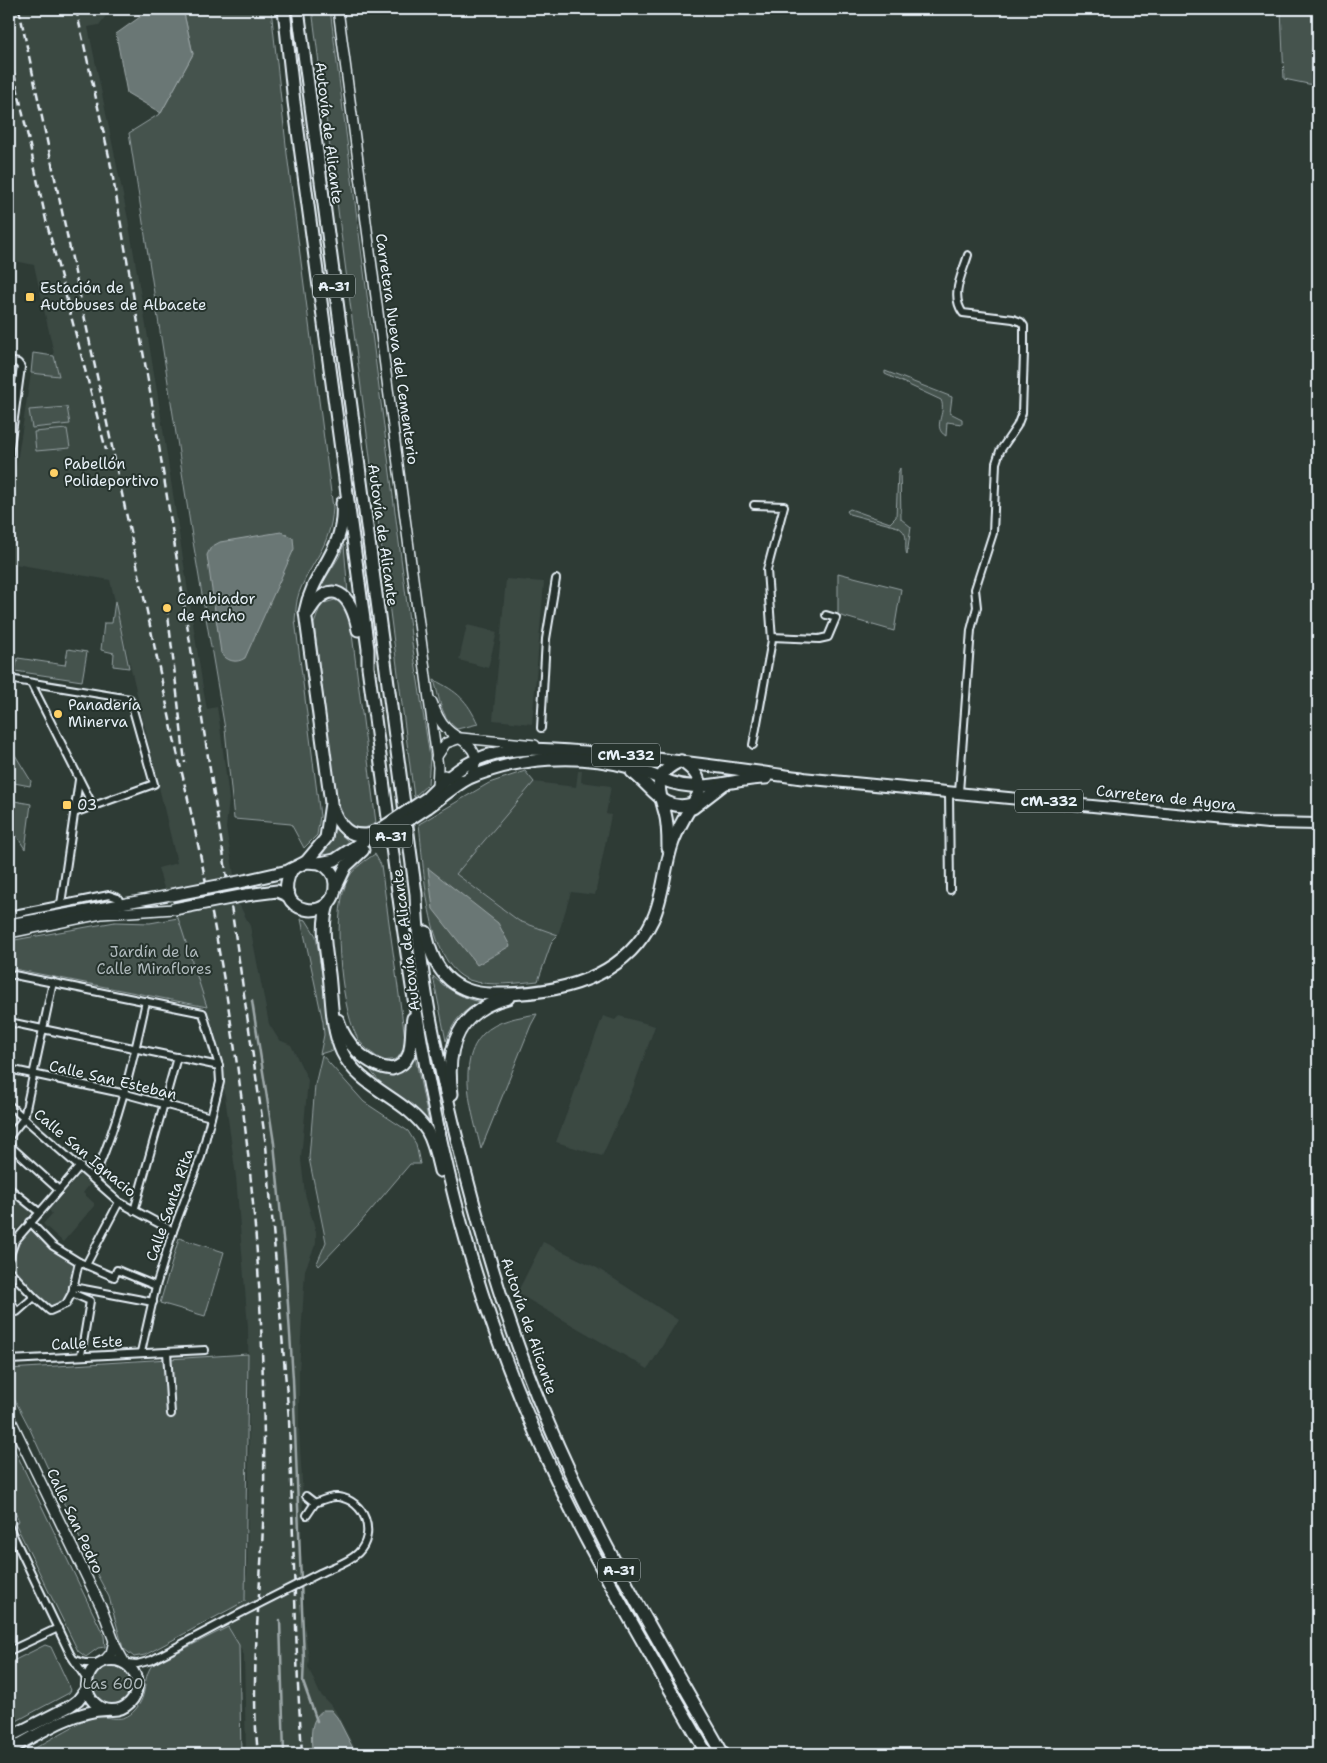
<svg xmlns="http://www.w3.org/2000/svg" width="1327" height="1763" font-family="'Shantell Sans',sans-serif">
	<style>
		.built { fill: #3b4843 }
		.green { fill: #45524e; stroke: #96a2a3 }
		.water { fill: #6b7775; stroke: #9da8a9 }
		.lines { fill: none; stroke-linecap: round; stroke-linejoin: round }
		.stream { stroke: #9da8a9; stroke-width: 2.5 }
		.street-casing { stroke: #e8f1f8; stroke-width: 10 }
		.secondary-casing { stroke: #e8f1f8; stroke-width: 12 }
		.primary-casing { stroke: #e8f1f8; stroke-width: 14 }
		.highway-casing { stroke: #e8f1f8; stroke-width: 15 }
		.street { stroke: #26332d; stroke-width: 6 }
		.secondary { stroke: #26332d; stroke-width: 9 }
		.primary { stroke: #26332d; stroke-width: 10 }
		.highway { stroke: #26332d; stroke-width: 11 }
		.rail { stroke: #e8f1f8; stroke-width: 2.5; stroke-dasharray: 8 4; stroke-linecap: butt }
		.street-bridge-casing { stroke: #e8f1f8; stroke-width: 10; stroke-linecap: butt }
		.highway-bridge-casing { stroke: #e8f1f8; stroke-width: 15; stroke-linecap: butt }
		.street-bridge { stroke: #26332d; stroke-width: 6 }
		.highway-bridge { stroke: #26332d; stroke-width: 11 }
		.poi-dot { fill: #ffd166; stroke: #26332d; stroke-width: 2 }
		.labels { text-anchor: middle; dominant-baseline: central; stroke-width: 4; stroke-linejoin: round; paint-order: stroke }
		.shield { fill: #26332d; stroke: #aeb8bb; stroke-width: 1 }
		.shield-label { font-size: 14px; font-weight: bold; fill: #e8f1f8 }
		.street-label { font-size: 15px; fill: #e8f1f8; stroke: #26332d }
		.poi-label { font-size: 15px; fill: #e8f1f8; stroke: #26332d; text-anchor: start }
		.park-label { font-size: 15px; fill: #afb9bc; stroke: #26332d }
	</style>
	<rect width="100%" height="100%" fill="#2e3b35"/>
	<filter id="ink" filterUnits="userSpaceOnUse"><feTurbulence type="fractalNoise" baseFrequency=".02" numOctaves="2"/><feDisplacementMap in="SourceGraphic" scale="10" xChannelSelector="R" yChannelSelector="G"/><feConvolveMatrix kernelMatrix="1 2 1 2 8 2 1 2 1" color-interpolation-filters="sRGB"/></filter>
	<g filter="url(#ink)">
		<g class="built">
			<path d="M9,9H111L99,25L88,27L128,219L157,391L204,694L207,709L217,707L220,726L229,799L226,828L239,904L250,926L269,1024L279,1040L291,1045L308,1080L301,1159L305,1194L316,1232V1243L305,1270L299,1372V1429L303,1499L299,1577L300,1595L309,1659L308,1667L320,1694L335,1710L358,1754H246L244,1655L228,1627L230,1611L247,1575L249,1449L248,1327L236,1177L218,1045L190,953L164,888L158,868L177,863L110,580L9,563V497L11,481H14L31,373L59,376L34,265L15,261L9,233Z"/>
			<path d="M506,579L544,582L532,724L493,720Z"/>
			<path d="M467,625L497,632L488,668L459,660Z"/>
			<path d="M578,771H582L581,782L611,786L606,814L611,815L595,895L571,892L558,935L519,921L456,874L534,782L576,787Z"/>
			<path d="M603,1016L615,1020L619,1016L655,1026L633,1088L602,1156L556,1142Z"/>
			<path d="M80,1175L90,1184L83,1193L94,1203V1206L63,1242L43,1224L52,1214L49,1210Z"/>
			<path d="M11,1194L32,1212L9,1238V1197Z"/>
			<path d="M543,1242L597,1268L678,1320L648,1369L517,1293Z"/>
		</g>
		<g class="green">
			<path d="M183,9H271L287,154L333,508C330,549 312,559 299,593C296,601 296,611 295,620L320,816L317,835L304,848L291,824L234,819L225,729L192,536L129,133L161,113L193,54Z"/>
			<path d="M312,9H330L412,643L430,757L428,784L414,797Z"/>
			<path d="M1281,9H1318V86L1284,79Z"/>
			<path d="M33,353L54,356L59,376L31,373Z"/>
			<path d="M885,371L952,397L950,413L962,419V424L947,422L946,436C931,427 947,413 941,400L885,374Z"/>
			<path d="M67,407L70,424L32,428L29,410Z"/>
			<path d="M67,429L70,448L36,451L34,432Z"/>
			<path d="M900,468L901,519L911,527L907,555C903,543 911,535 898,527L849,514L847,511L850,509L890,523L896,517L898,473Z"/>
			<path d="M344,545L348,594L328,588L315,595L339,557Z"/>
			<path d="M838,573L901,589L894,631L838,615Z"/>
			<path d="M335,600L345,606L350,618L376,823L365,828L351,827L338,813L314,624L321,604Z"/>
			<path d="M115,601L129,668L113,666L114,653L101,650L104,623H112Z"/>
			<path d="M68,649L87,652L82,681L15,671L18,658L65,665Z"/>
			<path d="M434,680C458,692 467,700 478,724L457,729C440,716 440,699 434,680Z"/>
			<path d="M9,745L31,781L30,786L9,782Z"/>
			<path d="M525,771L534,782L456,874L519,921L558,935L552,941L538,981C518,983 489,987 469,980C425,963 424,864 419,824L489,783Z"/>
			<path d="M9,800L31,804L25,849L9,824Z"/>
			<path d="M334,828L350,843L342,851L321,857L331,840Z"/>
			<path d="M375,854L381,865L405,1038L403,1050L397,1059L383,1061C373,1054 361,1046 356,1035C340,1003 331,907 349,877C355,867 366,860 375,854Z"/>
			<path d="M178,918L207,1007L9,968V941L115,922L150,923Z"/>
			<path d="M301,919L306,920L316,936L329,1017L336,1049L320,1054L324,1035L323,1022Z"/>
			<path d="M433,976C448,990 460,997 480,1002C460,1013 455,1019 446,1041Z"/>
			<path d="M537,1014L531,1025L481,1149C473,1115 455,1063 483,1034C497,1020 519,1017 537,1014Z"/>
			<path d="M322,1055L364,1102L408,1131L416,1144L420,1164H410L360,1223L319,1266L317,1263L326,1242L309,1158L315,1085Z"/>
			<path d="M415,1056L429,1123C405,1100 384,1092 366,1064C387,1079 398,1076 415,1056Z"/>
			<path d="M30,1223L50,1248L76,1261L65,1301L48,1307L9,1267L14,1246Z"/>
			<path d="M179,1238L224,1252L205,1316L160,1303Z"/>
			<path d="M248,1354L245,1601L145,1655L134,1657L123,1648L109,1597L92,1565L29,1427L9,1389V1369Z"/>
			<path d="M9,1438L104,1636L105,1647L98,1648L86,1657L78,1651L15,1523L19,1521L9,1499Z"/>
			<path d="M228,1627L239,1645L241,1754H24C39,1747 82,1719 96,1717C108,1715 122,1725 135,1710C149,1694 141,1681 152,1665Z"/>
			<path d="M45,1645L51,1647L71,1690L69,1693L9,1725V1663Z"/>
			<circle cx="112" cy="1684" r="21"/>
		</g>
		<g class="water">
			<path d="M163,9H183L193,54L161,113L127,93L116,34L147,12Z"/>
			<path d="M281,532L293,538L294,549L245,658C236,664 227,661 221,653L207,555L211,547L220,542Z"/>
			<path d="M428,868L498,923L510,946L477,965L433,909Z"/>
			<path d="M323,1710H331L337,1717L356,1754H312C312,1738 308,1721 323,1710Z"/>
		</g>
		<g class="lines">
			<g class="stream">
				<path d="M252,1001L274,1143L285,1259L293,1379L304,1659L303,1682L317,1721"/>
				<path d="M280,1620L284,1754"/>
			</g>
			<g class="street-casing">
				<g id="street">
					<path d="M9,361L18,363L21,367L9,454"/>
					<path d="M772,637L819,639L828,637L836,618L826,615"/>
					<path d="M9,679L130,699L154,784L74,813"/>
					<path d="M31,683L93,806"/>
					<path d="M541,728L546,639L556,579"/>
					<path d="M753,745L772,640L767,570L784,506L754,505"/>
					<path d="M949,791L950,890"/>
					<path d="M959,792L971,630L977,607L975,589L993,533L996,463L1000,451L1017,426L1022,413L1024,352V326L1021,322L1013,319L963,313C950,295 962,275 968,255"/>
					<path d="M61,904L79,780"/>
					<path d="M9,915L109,895L118,898L120,902"/>
					<path d="M9,974L203,1013L219,1066L220,1082L201,1157L173,1231L156,1286L141,1352"/>
					<path d="M9,1022L219,1066"/>
					<path d="M9,1069L126,1094L211,1117"/>
					<path d="M9,1105L119,1202L173,1231"/>
					<path d="M9,1137L24,1118L53,982"/>
					<path d="M9,1145L59,1190"/>
					<path d="M94,1178C119,1121 133,1062 146,1001"/>
					<path d="M9,1188L39,1212"/>
					<path d="M134,1211L177,1057"/>
					<path d="M30,1222L53,1246L79,1262L114,1277L117,1270L156,1286"/>
					<path d="M9,1258L15,1241L80,1166"/>
					<path d="M86,1265L119,1202"/>
					<path d="M9,1270L34,1297"/>
					<path d="M73,1287L153,1302"/>
					<path d="M72,1293L90,1301L81,1355"/>
					<path d="M9,1298L17,1312L34,1297L50,1311L66,1304L72,1293L79,1262"/>
					<path d="M167,1352L171,1414"/>
					<path d="M9,1360L205,1350"/>
					<path d="M306,1496L315,1503"/>
					<path d="M307,1515L315,1503C322,1500 330,1496 338,1497C365,1500 377,1534 358,1553C348,1563 332,1567 320,1573"/>
					<path d="M9,1527L70,1654L87,1680"/>
					<path d="M9,1651L58,1628"/>
					<path d="M75,1660L85,1663H99"/>
					<path d="M126,1663L137,1664L152,1660L237,1615"/>
				</g>
			</g>
			<g class="secondary-casing">
				<g id="secondary">
					<path d="M338,9L428,692L438,767L437,787"/>
					<path d="M432,702C435,711 439,721 446,728C456,739 473,742 476,759L474,770L468,779L456,780L444,775"/>
					<path d="M436,758L446,743L461,738L535,745"/>
					<path d="M9,924L171,895"/>
					<path d="M9,933L101,914L174,909"/>
					<path d="M9,1416L102,1609L117,1649L125,1663"/>
					<path d="M105,1660L111,1653L114,1641"/>
				</g>
			</g>
			<g class="primary-casing">
				<g id="primary">
					<path d="M802,778L1268,823L1318,824"/>
					<circle cx="112" cy="1685" r="25"/>
					<path d="M9,1737L70,1706L78,1700L87,1688"/>
					<path d="M9,1750C39,1734 72,1711 106,1710"/>
				</g>
			</g>
			<g class="highway-casing">
				<g id="highway">
					<path d="M284,9L294,102L368,649V667C394,853 412,1043 462,1226C491,1333 534,1439 585,1537C624,1611 666,1682 707,1754"/>
					<path d="M298,9L416,894C418,972 436,1051 454,1127C478,1226 506,1324 546,1418C595,1535 660,1644 723,1754"/>
					<path d="M308,613C331,574 352,595 358,630"/>
					<path d="M632,772C652,786 663,813 692,804"/>
					<path d="M427,798C442,783 458,767 478,759C514,744 556,750 595,753C664,758 733,769 802,778"/>
					<path d="M332,807C339,826 349,839 371,834"/>
					<path d="M428,807C441,798 455,785 469,778C518,757 578,753 629,767C650,772 668,785 690,786C715,788 741,778 766,778"/>
					<path d="M693,808L724,784"/>
					<path d="M668,848C668,836 668,824 665,813C658,789 652,773 681,761"/>
					<path d="M306,862L326,838L331,803L305,612C313,569 346,552 342,503"/>
					<path d="M292,869C267,915 337,925 335,884C335,874 328,867 320,863"/>
					<path d="M244,881L288,871L306,862L320,863L335,860L375,833"/>
					<path d="M336,887L346,866L363,850"/>
					<path d="M246,895L277,891L289,896"/>
					<path d="M329,902C320,925 326,950 329,974C332,999 331,1028 342,1052C360,1089 406,1098 427,1131C434,1143 437,1158 440,1171"/>
					<path d="M426,932C432,967 451,993 490,994C553,995 623,982 653,919C664,895 664,867 673,842C679,825 689,810 698,795C703,778 694,770 681,761"/>
					<path d="M338,1020C345,1043 367,1067 392,1069C417,1062 409,1037 413,1018"/>
					<path d="M452,1094C445,1047 458,1010 508,998"/>
				</g>
			</g>
			<use href="#street" class="street"/>
			<use href="#secondary" class="secondary"/>
			<use href="#primary" class="primary"/>
			<use href="#highway" class="highway"/>
			<g class="rail">
				<path d="M19,9L176,748C227,958 259,1171 263,1388C264,1434 265,1480 263,1525C260,1601 250,1678 258,1754"/>
				<path d="M76,9L110,161L155,421L224,858L266,1145L289,1419L298,1686L302,1754"/>
				<path d="M9,50L46,220L106,450"/>
				<path d="M167,606L185,763"/>
			</g>
			<g class="street-bridge-casing">
				<path id="street-bridge" d="M237,1615L320,1573"/>
			</g>
			<g class="highway-bridge-casing">
				<g id="highway-bridge">
					<path d="M375,833L427,798"/>
					<path d="M377,841L428,807"/>
					<path d="M171,895L244,881"/>
					<path d="M174,909L246,895"/>
				</g>
			</g>
			<use href="#street-bridge" class="street-bridge"/>
			<use href="#highway-bridge" class="highway-bridge"/>
		</g>
	</g>
	<g class="poi-dot">
		<rect x="25" y="292" width="10" height="10" rx="2.5"/>
		<circle cx="54" cy="473" r="5"/>
		<circle cx="167" cy="608" r="5"/>
		<circle cx="58" cy="714" r="5"/>
		<rect x="62" y="800" width="10" height="10" rx="2.5"/>
	</g>
	<g class="labels">
		<g class="shield">
			<rect x="313" y="274.5" width="42" height="23" rx="4"/>
			<rect x="592" y="743.5" width="68" height="23" rx="4"/>
			<rect x="1015" y="789.5" width="68" height="23" rx="4"/>
			<rect x="370" y="824.5" width="42" height="23" rx="4"/>
			<rect x="598" y="1558.5" width="42" height="23" rx="4"/>
		</g>
		<g class="shield-label">
			<text x="334" y="286">A-31</text>
			<text x="626" y="755">CM-332</text>
			<text x="1049" y="801">CM-332</text>
			<text x="391" y="836">A-31</text>
			<text x="619" y="1570">A-31</text>
		</g>
		<g class="street-label">
			<text transform="translate(329 133) rotate(83)">Autovía de Alicante</text>
			<text transform="translate(397 349) rotate(82)">Carretera Nueva del Cementerio</text>
			<text transform="translate(383 535) rotate(82)">Autovía de Alicante</text>
			<text transform="translate(1166 798) rotate(6)">Carretera de Ayora</text>
			<text transform="translate(406 940) rotate(-97)">Autovía de Alicante</text>
			<text transform="translate(113 1080) rotate(13)">Calle San Esteban</text>
			<text transform="translate(85 1153) rotate(40)">Calle San Ignacio</text>
			<text transform="translate(170 1205) rotate(-71)">Calle Santa Rita</text>
			<text transform="translate(529 1326) rotate(71)">Autovía de Alicante</text>
			<text transform="translate(87 1343) rotate(-3)">Calle Este</text>
			<text transform="translate(75 1521) rotate(65)">Calle San Pedro</text>
		</g>
		<g class="poi-label">
			<text x="40" y="288">Estación de<tspan x="40" dy="17">Autobuses de Albacete</tspan></text>
			<text x="64" y="464">Pabellón<tspan x="64" dy="17">Polideportivo</tspan></text>
			<text x="177" y="599">Cambiador<tspan x="177" dy="17">de Ancho</tspan></text>
			<text x="68" y="705">Panadería<tspan x="68" dy="17">Minerva</tspan></text>
			<text x="77" y="805">03</text>
		</g>
		<g class="park-label">
			<text x="154" y="952">Jardín de la<tspan x="154" dy="17">Calle Miraflores</tspan></text>
			<text x="113" y="1684">Las 600</text>
		</g>
	</g>
	<rect width="1327" height="1763" fill="none" stroke="#26332d" stroke-width="30"/>
	<rect x="15" y="15" width="1297" height="1733" fill="none" stroke="#e8f1f8" stroke-width="2" filter="url(#ink)"/>
</svg>
